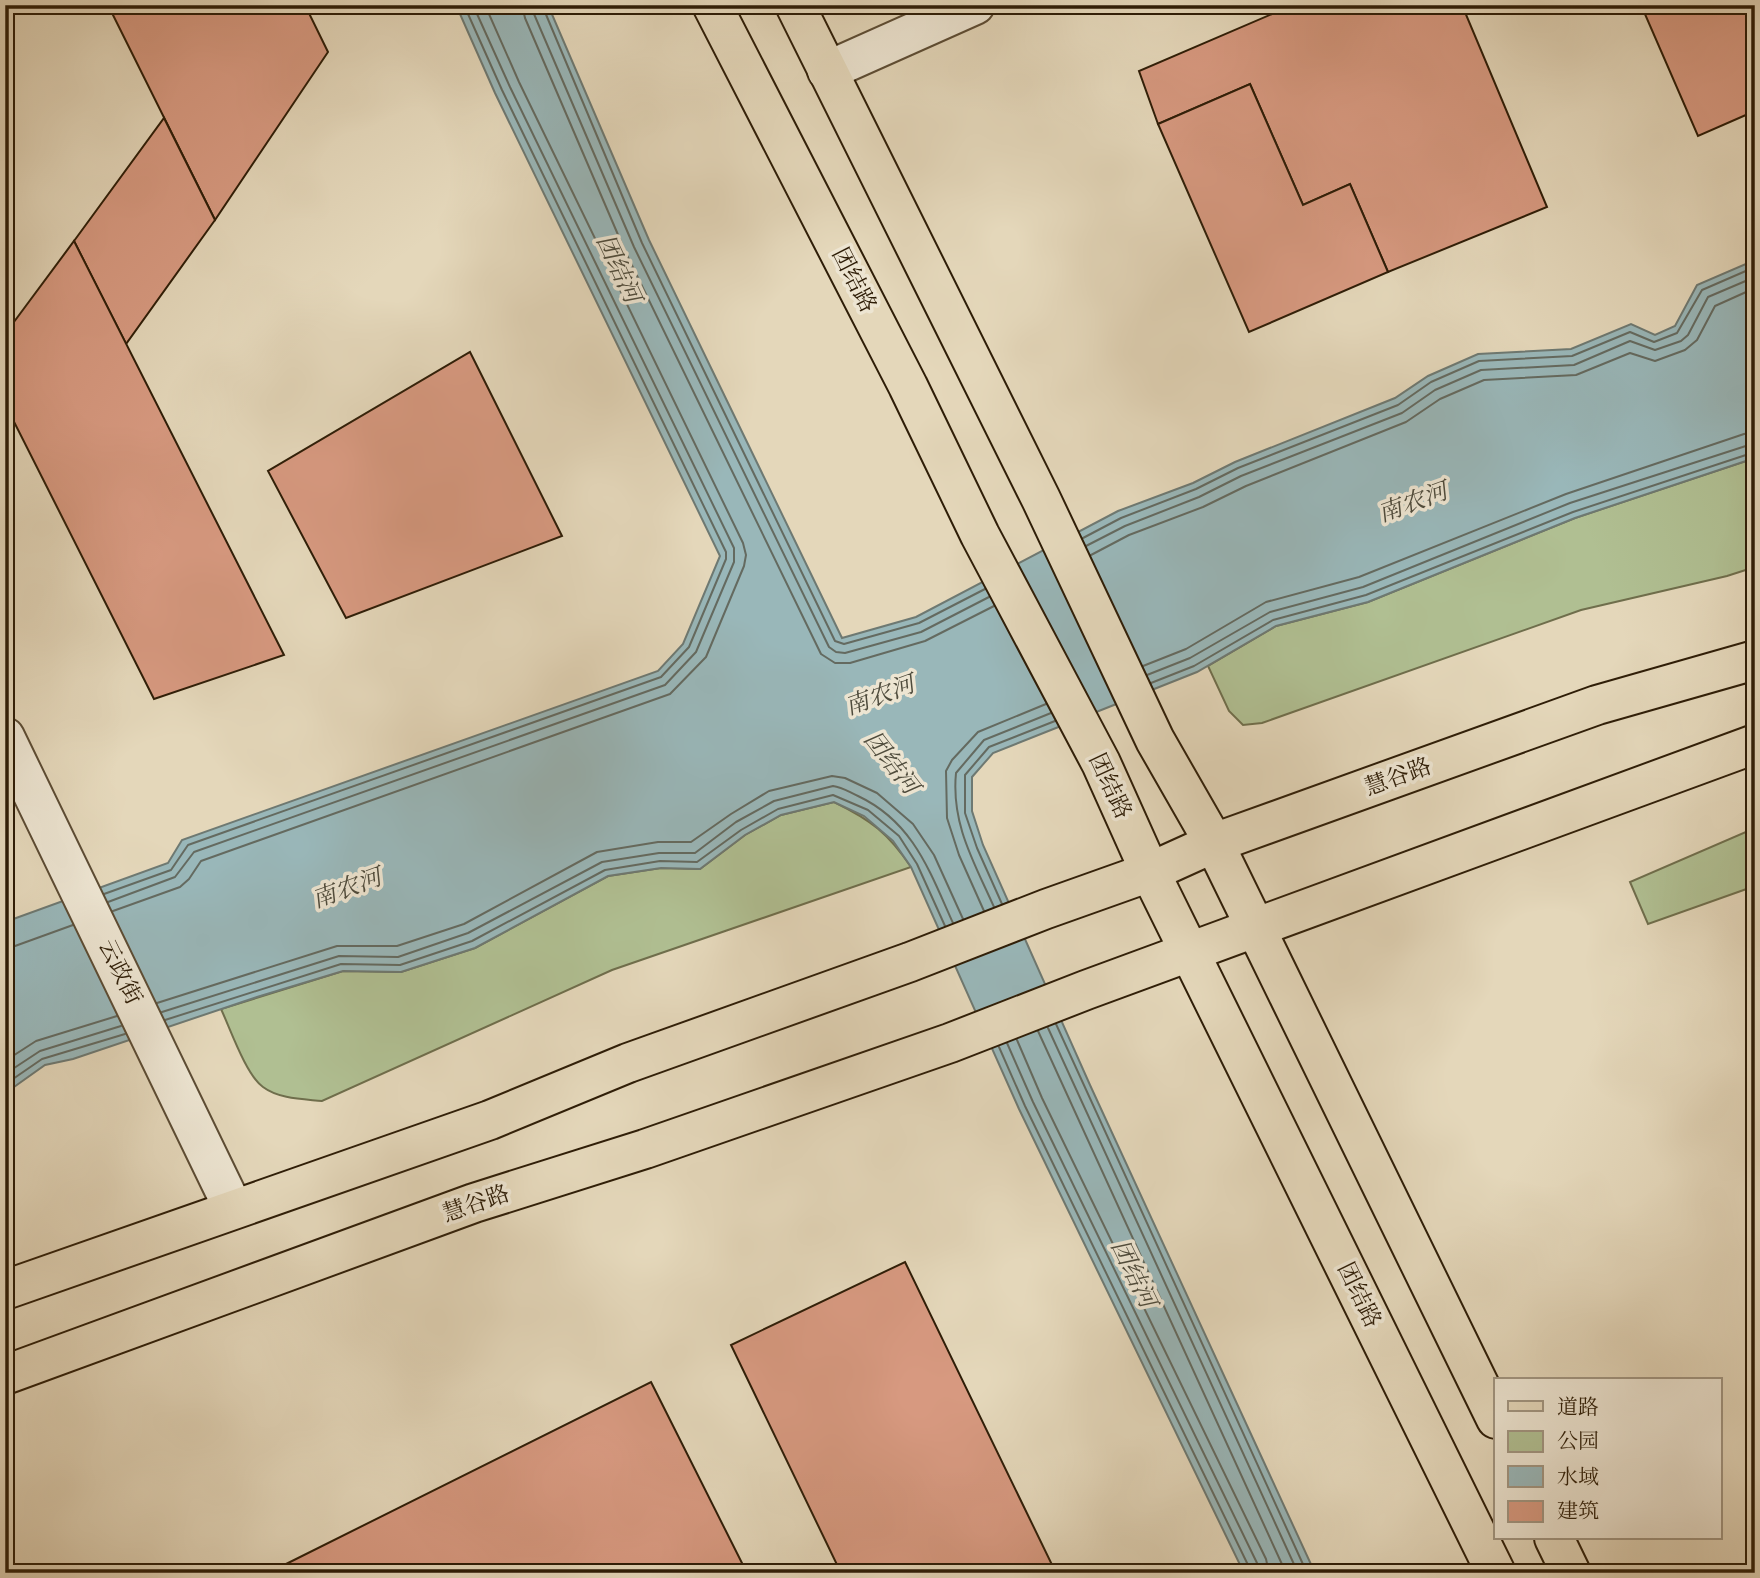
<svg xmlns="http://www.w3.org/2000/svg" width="1760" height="1578" font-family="'Libre Bodoni','Noto Serif SC',serif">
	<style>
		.green { fill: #b0bf92; stroke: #6f6e4c; stroke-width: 2 }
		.water { fill: #99b7b9; stroke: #6e7972; stroke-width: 2 }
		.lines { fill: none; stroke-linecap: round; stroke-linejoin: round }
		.shore { stroke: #646a60; stroke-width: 2 }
		.building { fill: #d79980; stroke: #2e1d07; stroke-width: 2 }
		.minor-casing { stroke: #5c4c34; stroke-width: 42 }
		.major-casing { stroke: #2e1d07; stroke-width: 42 }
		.minor { stroke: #ede5d2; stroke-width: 38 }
		.major { stroke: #e4d7ba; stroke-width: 38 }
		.labels { text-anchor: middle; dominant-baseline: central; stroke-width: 7; stroke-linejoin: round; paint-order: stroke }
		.street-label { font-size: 23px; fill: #2e1d07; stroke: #ede5d2 }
		.water-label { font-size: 24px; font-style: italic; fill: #4e4b3c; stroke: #ede5d2 }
	</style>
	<rect width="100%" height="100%" fill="#e4d7ba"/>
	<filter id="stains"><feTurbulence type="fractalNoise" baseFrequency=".00286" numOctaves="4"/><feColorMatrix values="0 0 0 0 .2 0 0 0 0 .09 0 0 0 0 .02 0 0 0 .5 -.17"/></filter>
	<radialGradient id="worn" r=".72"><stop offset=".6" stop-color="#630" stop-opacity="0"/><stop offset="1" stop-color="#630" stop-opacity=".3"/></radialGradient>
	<g class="green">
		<path d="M1755,458V567L1727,576L1581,610L1262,723L1243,725L1229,711L1208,666L1276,626L1368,602L1575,518Z"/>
		<path d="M834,802C871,820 888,833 911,867L612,970L322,1101C303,1099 279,1099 263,1087C246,1075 230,1028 221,1009L343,971L401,972L475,948L608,876L661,868L700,869L745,835L781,815Z"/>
		<path d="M1755,828V886L1648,924L1630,882Z"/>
	</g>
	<path class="water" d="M456,5H548L649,240L842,638L916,617L1118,511L1193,483L1235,462L1395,398L1428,376L1478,354L1571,349L1631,324L1655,335L1675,326L1697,285L1755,260V458L1575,518L1368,602L1276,626L1197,672L993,753L972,777V811L983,845L1090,1085L1315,1573H1244L1019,1109L911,867L893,841L864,816L834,802L781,815L745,835L700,869L661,868L608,876L475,948L401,972L343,971L257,997L73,1059L45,1065L14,1087L10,1104L5,1106V922L168,863L182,840L658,671L683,644L720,556L495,93Z"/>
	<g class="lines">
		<g class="shore">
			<path d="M522,5L525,18L625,251L821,654L835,663H850L925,641L994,606"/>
			<path d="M533,5L534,14L634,247L829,647L836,652L845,653L921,632L989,597"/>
			<path d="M542,5L642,243L835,641L844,644L919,623L985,589"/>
			<path d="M1083,538L1121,518L1196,489L1238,468L1398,405L1431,382L1479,361L1572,356L1630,332L1654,342L1677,333L1702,290L1755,267"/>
			<path d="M1086,546L1125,526L1199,497L1241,476L1402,413L1435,390L1481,370L1574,365L1630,341L1655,350L1681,341L1688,335L1708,297L1755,277"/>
			<path d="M1091,555L1129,535L1203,507L1246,486L1406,422L1440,399L1484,380L1576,375L1630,353L1655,361L1685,350L1697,340L1715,306L1755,288"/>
			<path d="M1143,666L1186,649L1266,602L1359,577L1566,494L1744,434L1755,432"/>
			<path d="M1147,675L1190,658L1270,612L1363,587L1570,503L1755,443"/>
			<path d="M1151,683L1194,666L1273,620L1366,595L1573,512L1755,452"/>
			<path d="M104,894L171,870L188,845L661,677L689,647L726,559V552L502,90L464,5"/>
			<path d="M108,902L175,877L194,852L665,685L696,652L734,562V548L510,87L473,5"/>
			<path d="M1002,904L977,848L965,813V775L989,747L1055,721"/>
			<path d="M994,907C974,862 951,824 956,773L984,740L1051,713"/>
			<path d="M113,911L180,887L189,879L201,861L670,694L706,657L744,566L746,555L743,543L519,82L485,5"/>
			<path d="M984,911L959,855L947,818L946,771L952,760L978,732L1046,704"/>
			<path d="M5,947L15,946L73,925"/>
			<path d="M157,1003L337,946H397L464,924L597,852L658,842H691L731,814L769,791L832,776L845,778L877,793L913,824L934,855L963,919"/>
			<path d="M162,1012L339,956L398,957L468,933L602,862L659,853H695L736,822L774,801L833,786C842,787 849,792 858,796C913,822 929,870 953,923"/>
			<path d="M165,1020L341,964L400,965L472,941L605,870L660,861L697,862L741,830L778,809L833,795L868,810L899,836L917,864L945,926"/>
			<path d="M1056,1024L1307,1573"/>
			<path d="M1048,1028L1298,1573"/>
			<path d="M1038,1031L1286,1573"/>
			<path d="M1017,1040L1042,1098L1266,1559L1269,1573"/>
			<path d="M1007,1043L1033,1102L1257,1563L1258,1573"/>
			<path d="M999,1047L1025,1106L1249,1567L1250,1573"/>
			<path d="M5,1061L36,1041L117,1016"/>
			<path d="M5,1074L40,1051L121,1026"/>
			<path d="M5,1094L10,1081L42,1059L125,1034"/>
		</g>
	</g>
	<g class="building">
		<path d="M108,5H305L328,52L215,220Z"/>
		<path d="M1293,5H1462L1547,207L1388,272L1350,184L1303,205L1250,84L1158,124L1139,71Z"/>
		<path d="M1641,5H1751L1752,8L1755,7V111L1698,136Z"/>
		<path d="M1250,84L1303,205L1350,184L1388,272L1249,332L1158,124Z"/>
		<path d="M164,118L215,220L126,344L74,241Z"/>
		<path d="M74,241L284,655L154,699L5,404V334Z"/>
		<path d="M470,352L562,536L346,618L268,471Z"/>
		<path d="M905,1262L1056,1573H841L731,1345Z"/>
		<path d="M651,1382L747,1573H268Z"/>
	</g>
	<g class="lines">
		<g class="minor-casing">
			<g id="minor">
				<path d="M827,71L975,5"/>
				<path d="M5,737L233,1208"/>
			</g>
		</g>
		<g class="major-casing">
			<g id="major">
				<path d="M712,5L908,386L980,535L1101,763L1150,872L1496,1573"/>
				<path d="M795,5L1041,499L1155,740L1214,843L1496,1419"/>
				<path d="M5,1290L490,1120L628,1063L910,962L1046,909L1150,872L1214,843L1597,705L1755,660"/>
				<path d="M5,1375L474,1203L645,1149L950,1043L1086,990L1755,744"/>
				<path d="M1554,1538L1571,1573"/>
			</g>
		</g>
		<use href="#minor" class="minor"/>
		<use href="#major" class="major"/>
	</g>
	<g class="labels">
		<g class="street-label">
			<text transform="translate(854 280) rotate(63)">团结路</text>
			<text transform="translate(1398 777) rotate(-20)">慧谷路</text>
			<text transform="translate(1110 786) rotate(65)">团结路</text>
			<text transform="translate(120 972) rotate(64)">云政街</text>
			<text transform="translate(476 1204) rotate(-19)">慧谷路</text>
			<text transform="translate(1359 1295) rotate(64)">团结路</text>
		</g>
		<g class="water-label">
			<text transform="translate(618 269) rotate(65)">团结河</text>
			<text transform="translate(1413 503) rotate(-20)">南农河</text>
			<text transform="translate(880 696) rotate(-20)">南农河</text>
			<text transform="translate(891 763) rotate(52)">团结河</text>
			<text transform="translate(347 889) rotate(-20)">南农河</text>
			<text transform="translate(1133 1274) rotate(64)">团结河</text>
		</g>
	</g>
	<rect width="1760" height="1578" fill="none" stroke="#e4d7ba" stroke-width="28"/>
	<rect x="7" y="7" width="1746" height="1564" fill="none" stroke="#2e1d07" stroke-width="3.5"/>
	<rect x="14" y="14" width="1732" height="1550" fill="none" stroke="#2e1d07" stroke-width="2"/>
	<rect x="1494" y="1378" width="228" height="161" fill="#ede5d2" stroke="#a19581" stroke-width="2"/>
	<rect x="1508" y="1401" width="35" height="10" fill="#e4d7ba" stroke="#a19581" stroke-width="2"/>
	<text x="1557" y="1414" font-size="21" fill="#2e1d07">道路</text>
	<rect x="1508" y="1431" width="35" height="21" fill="#b0bf92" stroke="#a19581" stroke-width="2"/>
	<text x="1557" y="1448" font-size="21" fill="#2e1d07">公园</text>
	<rect x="1508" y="1466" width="35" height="21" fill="#99b7b9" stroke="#a19581" stroke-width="2"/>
	<text x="1557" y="1484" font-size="21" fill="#2e1d07">水域</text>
	<rect x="1508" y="1501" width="35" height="21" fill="#d79980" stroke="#a19581" stroke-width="2"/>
	<text x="1557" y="1518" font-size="21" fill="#2e1d07">建筑</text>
	<rect width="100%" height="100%" filter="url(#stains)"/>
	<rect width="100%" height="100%" fill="url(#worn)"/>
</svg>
